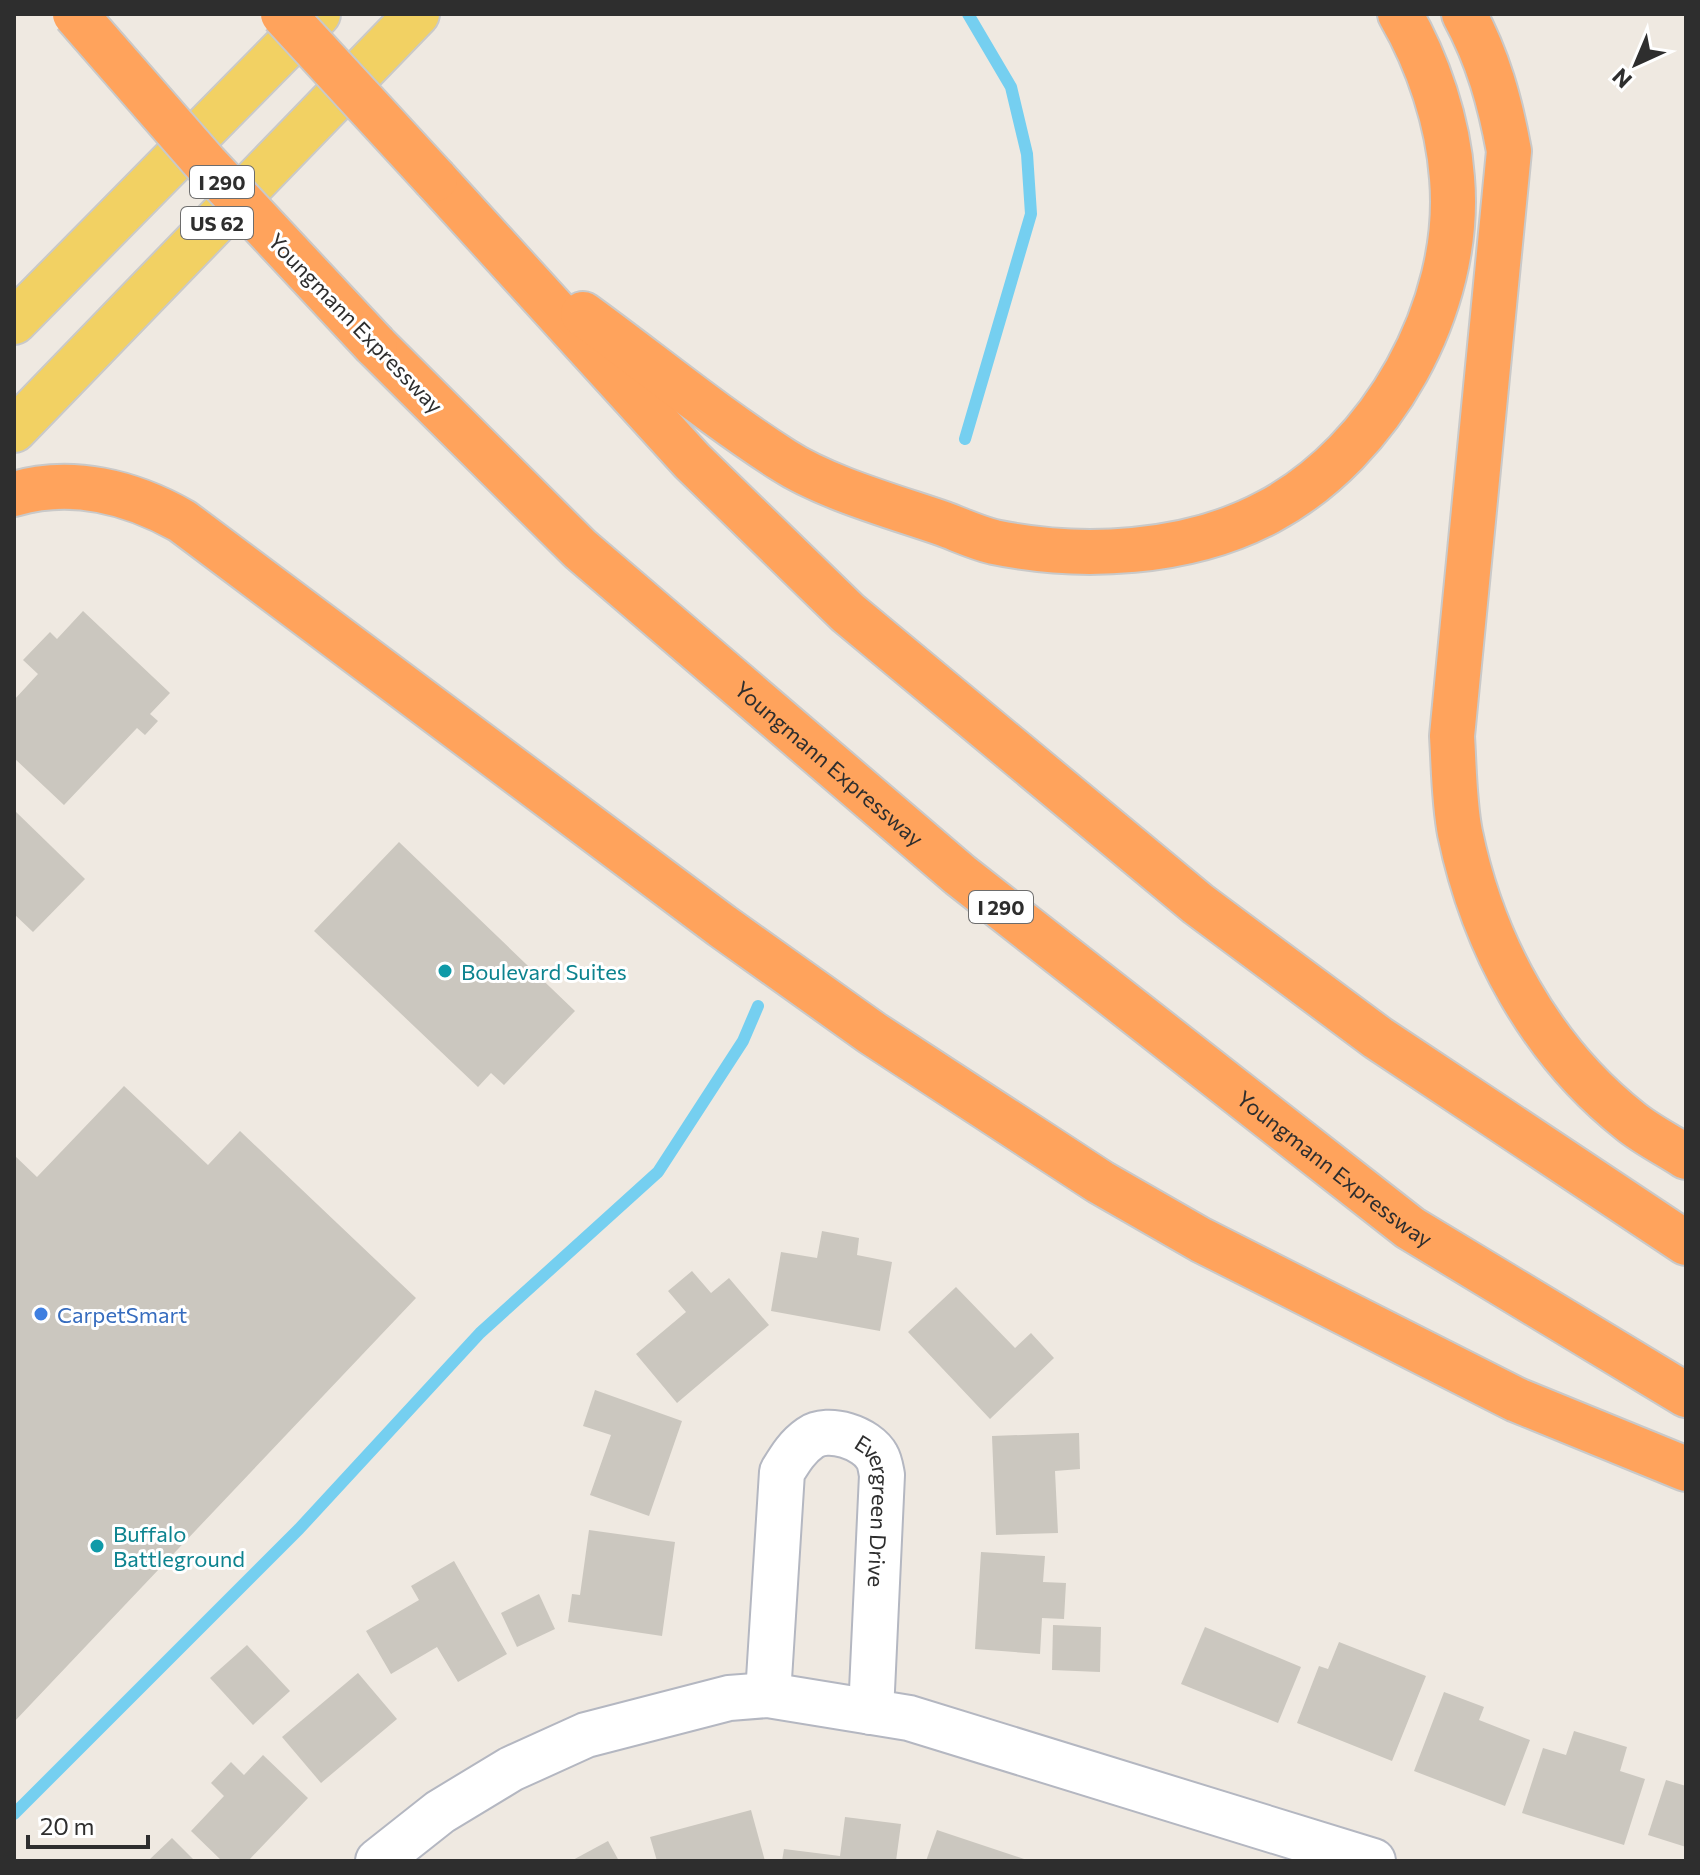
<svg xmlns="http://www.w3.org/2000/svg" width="1700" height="1875" font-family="Commissioner,sans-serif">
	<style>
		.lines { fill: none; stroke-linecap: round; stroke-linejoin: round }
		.stream { stroke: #75cff0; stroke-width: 12 }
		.building { fill: #cbc7bf }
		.minor-casing { stroke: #b4b7c1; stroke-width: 48 }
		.primary-casing { stroke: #c9c9c9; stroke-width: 48 }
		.motorway-casing { stroke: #c9c9c9; stroke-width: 48 }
		.minor { stroke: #fff; stroke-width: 44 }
		.primary { stroke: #f2d163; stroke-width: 44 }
		.motorway { stroke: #ffa35c; stroke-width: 44 }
		.motorway-bridge-casing { stroke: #c9c9c9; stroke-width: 48; stroke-linecap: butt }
		.motorway-bridge { stroke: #ffa35c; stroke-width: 44 }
		.culture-dot { fill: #0f9aa8; stroke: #fff; stroke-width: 3 }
		.shop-dot { fill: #3f7fe0; stroke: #fff; stroke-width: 3 }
		.labels { text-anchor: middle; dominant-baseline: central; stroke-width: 6; stroke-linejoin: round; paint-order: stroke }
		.shield { fill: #fff; stroke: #6d6d6d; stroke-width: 2 }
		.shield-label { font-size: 20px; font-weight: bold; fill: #2e2e2e }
		.street-label { font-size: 22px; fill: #2e2e2e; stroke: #fff }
		.culture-label { font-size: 22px; fill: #0d838f; stroke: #fff; text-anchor: start }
		.shop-label { font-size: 22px; fill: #366cbe; stroke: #fff; text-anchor: start }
	</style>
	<rect width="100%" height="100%" fill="#efe9e1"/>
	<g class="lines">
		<g class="stream">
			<path d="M965,439L1031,214L1027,154L1011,87L968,14"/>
			<path d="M14,1814L299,1529L480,1333L658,1172L743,1041L758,1006"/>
		</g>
	</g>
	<g class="building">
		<path d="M83,611L170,693L150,714L158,721L145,735L137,728L64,805L14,758V700L38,674L23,660L50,632L57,639Z"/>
		<path d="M14,810L85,879L33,932L14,914Z"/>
		<path d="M399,842L575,1011L504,1085L491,1073L478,1087L314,931Z"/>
		<path d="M124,1086L208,1165L240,1131L416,1298L14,1722V1155L37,1177Z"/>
		<path d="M822,1231L859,1238L857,1255L892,1262L880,1331L771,1311L781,1252L817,1258Z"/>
		<path d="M692,1271L711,1293L729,1278L769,1325L677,1403L636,1354L686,1312L668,1291Z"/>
		<path d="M956,1287L1015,1348L1031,1333L1054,1358L990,1419L908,1332Z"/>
		<path d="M595,1390L682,1421L649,1516L590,1495L611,1435L583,1426Z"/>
		<path d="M1079,1433L1080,1469L1055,1471L1058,1533L996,1535L992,1436Z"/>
		<path d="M589,1530L675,1542L662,1636L568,1622L572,1594L580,1595Z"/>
		<path d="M981,1552L1045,1556L1043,1582L1066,1583L1064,1619L1042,1618L1040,1654L975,1649Z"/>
		<path d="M454,1561L507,1654L458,1682L437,1647L391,1674L366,1631L419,1600L411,1586Z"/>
		<path d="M539,1594L555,1629L517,1647L501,1613Z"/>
		<path d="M1053,1625L1101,1627L1100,1672L1052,1670Z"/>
		<path d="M1205,1627L1301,1667L1278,1723L1181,1684Z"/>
		<path d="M1339,1642L1426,1676L1392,1761L1297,1723L1319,1666L1328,1669Z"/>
		<path d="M247,1645L290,1691L253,1725L210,1678Z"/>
		<path d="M358,1673L397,1719L321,1783L282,1737Z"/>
		<path d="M1444,1692L1484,1707L1479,1720L1530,1740L1505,1806L1414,1771Z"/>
		<path d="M1574,1731L1627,1747L1620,1771L1645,1779L1624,1845L1522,1813L1543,1748L1566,1755Z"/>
		<path d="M263,1755L308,1798L248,1861H222L191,1831L224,1796L211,1783L231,1762L244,1775Z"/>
		<path d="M1666,1780L1686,1786V1847L1648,1835Z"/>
		<path d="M751,1810L765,1861H657L650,1837Z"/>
		<path d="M845,1817L901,1824L896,1861H782L784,1849L840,1856Z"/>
		<path d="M937,1830L1027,1860V1861H926Z"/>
		<path d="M172,1838L195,1861H148Z"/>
		<path d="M608,1841L619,1861H571Z"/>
	</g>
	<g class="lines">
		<g class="minor-casing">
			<g id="minor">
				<path id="s1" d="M768,1695L782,1472C790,1459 797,1447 810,1438C828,1425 867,1438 877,1457C880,1462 881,1470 882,1475L871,1712"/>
				<path d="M378,1861L440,1812L511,1769L586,1735L729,1698L768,1695L909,1718L1373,1861"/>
			</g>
		</g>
		<g class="primary-casing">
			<g id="primary">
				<path d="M14,322L318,14"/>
				<path d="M14,430L417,14"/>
			</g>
		</g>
		<g class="motorway-casing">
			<g id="motorway">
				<path d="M1464,14C1488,58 1500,102 1509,151L1452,736C1454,768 1454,802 1460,833C1483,944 1540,1050 1630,1121C1647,1135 1668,1145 1686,1157"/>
				<path d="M435,179L692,461L848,613L1198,904L1378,1038L1686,1243"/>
				<path d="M583,314C649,362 714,416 783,460C826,488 895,507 944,524C960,530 977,538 994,542C1081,560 1188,555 1268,512C1381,452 1463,307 1452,178C1448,122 1428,62 1400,14"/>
				<path id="s2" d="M375,345L580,549L960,875L1410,1228L1686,1395"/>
				<path d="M14,494C72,477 131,492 182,521L722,926L872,1033L1100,1182L1201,1240L1517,1400L1686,1469"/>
			</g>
		</g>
		<use href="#minor" class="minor"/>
		<use href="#primary" class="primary"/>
		<use href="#motorway" class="motorway"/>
		<g class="motorway-bridge-casing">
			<g id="motorway-bridge">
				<path d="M75,14L206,164L375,345"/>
				<path d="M283,14L435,179"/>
			</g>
		</g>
		<use href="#motorway-bridge" class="motorway-bridge"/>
	</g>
	<g class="culture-dot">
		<circle cx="445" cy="971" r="8"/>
		<circle cx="97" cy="1546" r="8"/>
	</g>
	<circle class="shop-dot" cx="41" cy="1314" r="8"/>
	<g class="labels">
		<g class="shield">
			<rect x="190" y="166" width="64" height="32" rx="6"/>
			<rect x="181" y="207" width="72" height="32" rx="6"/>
			<rect x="969" y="891" width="64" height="32" rx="6"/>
		</g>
		<g class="shield-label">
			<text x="222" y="182">I 290</text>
			<text x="217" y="223">US 62</text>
			<text x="1001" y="907">I 290</text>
		</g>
		<g class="street-label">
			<text transform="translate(356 323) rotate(46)">Youngmann Expressway</text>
			<text stroke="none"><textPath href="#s2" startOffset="618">Youngmann Expressway</textPath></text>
			<text stroke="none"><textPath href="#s2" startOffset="1266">Youngmann Expressway</textPath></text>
			<text stroke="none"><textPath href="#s1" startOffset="396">Evergreen Drive</textPath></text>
		</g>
		<g class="culture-label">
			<text x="461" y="971">Boulevard Suites</text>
			<text x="113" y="1533">Buffalo<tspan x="113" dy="25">Battleground</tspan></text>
		</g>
		<g class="shop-label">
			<text x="57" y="1314">CarpetSmart</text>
		</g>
	</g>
	<rect width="1700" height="1875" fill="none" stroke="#2e2e2e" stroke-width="32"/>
	<g transform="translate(1636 64) rotate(224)" stroke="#ffffff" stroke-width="6" paint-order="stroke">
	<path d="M0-6L14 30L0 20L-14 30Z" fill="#2e2e2e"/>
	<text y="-12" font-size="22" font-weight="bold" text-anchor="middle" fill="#2e2e2e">N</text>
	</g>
	<path d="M28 1835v12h120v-12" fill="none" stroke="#2e2e2e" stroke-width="4"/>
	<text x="40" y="1835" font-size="24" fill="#2e2e2e" stroke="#ffffff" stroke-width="6" paint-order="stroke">20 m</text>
</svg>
